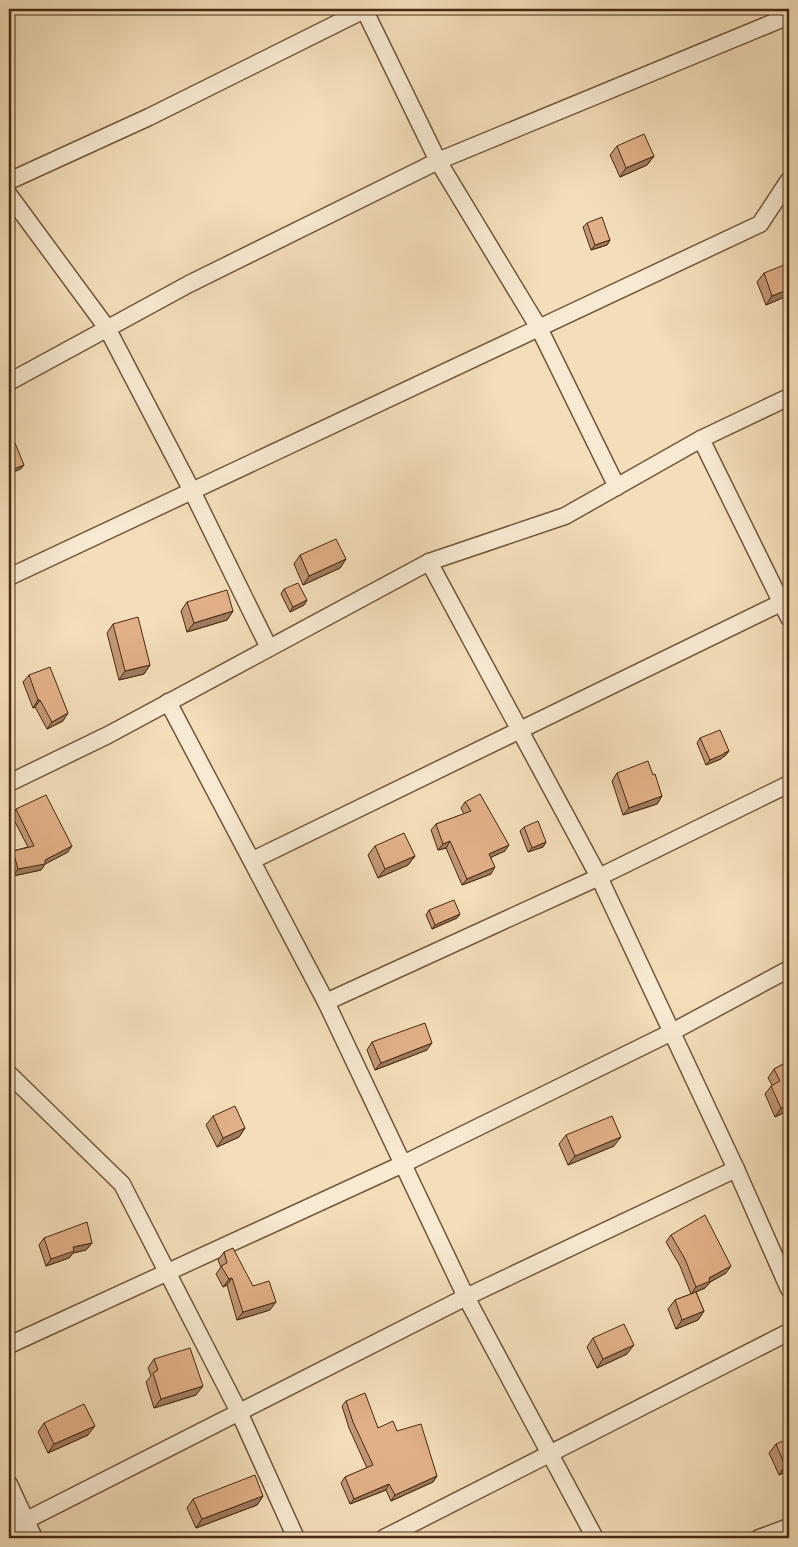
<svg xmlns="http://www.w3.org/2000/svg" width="798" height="1547" font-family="'Gentium Book Plus',serif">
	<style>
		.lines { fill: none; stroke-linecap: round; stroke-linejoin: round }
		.street-casing { stroke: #73573b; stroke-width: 19 }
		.street { stroke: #f7ead2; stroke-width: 16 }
		.wall { fill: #c29775; stroke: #482a11 }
		.shaded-wall { fill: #9e7b5f; stroke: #482a11 }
		.building { fill: #e2b088; stroke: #482a11 }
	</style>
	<rect width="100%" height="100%" fill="#f3deb9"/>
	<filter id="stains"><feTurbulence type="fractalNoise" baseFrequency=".004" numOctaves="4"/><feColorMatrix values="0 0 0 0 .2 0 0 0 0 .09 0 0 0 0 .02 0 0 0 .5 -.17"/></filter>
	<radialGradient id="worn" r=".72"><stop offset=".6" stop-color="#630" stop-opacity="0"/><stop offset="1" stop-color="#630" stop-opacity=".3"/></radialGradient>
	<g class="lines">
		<g class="street-casing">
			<g id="street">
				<path d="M364,9L438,161L539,328L617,487"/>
				<path d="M9,181L149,117L366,9"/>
				<path d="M9,195L107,328L192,491L269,648"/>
				<path d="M9,382L189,284L438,161L789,16"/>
				<path d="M789,397L701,439L789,618"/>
				<path d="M429,562L599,877L736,1169L789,1289"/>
				<path d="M9,577L760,224L789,180"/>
				<path d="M168,702L326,1002L466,1297L595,1538"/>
				<path d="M9,783L108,735L429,562L565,516L701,439"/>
				<path d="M253,860L789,599"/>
				<path d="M326,1002L599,877L789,784"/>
				<path d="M9,1074L122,1184L239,1412L296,1538"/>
				<path d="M9,1345L403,1164L672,1032L789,969"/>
				<path d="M9,1484L34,1538"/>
				<path d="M9,1529L466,1297L736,1169"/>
				<path d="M384,1538L789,1332"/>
				<path d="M759,1538L789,1527"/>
			</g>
		</g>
		<use href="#street" class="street"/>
	</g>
	<g class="wall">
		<path d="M617,146L654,156L647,165L620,177L610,155Z"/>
		<path d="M587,223L610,240L607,245L591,250L583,227Z"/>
		<path d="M764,273L789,295L766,305L757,282Z"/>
		<path d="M300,555L346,559L340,568L303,585L294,564Z"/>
		<path d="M284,589L307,600L304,605L290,612L281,594Z"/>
		<path d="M187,602L233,611L227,620L187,632L181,611Z"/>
		<path d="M113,624L150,665L144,674L119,680L107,633Z"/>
		<path d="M29,675L63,721L47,729L35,707L33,708L23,682Z"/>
		<path d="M700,738L729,751L725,756L723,757L721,759L706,765L697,743Z"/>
		<path d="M617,773L662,796L657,804L623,815L612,781Z"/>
		<path d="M465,802L505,851L491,857V874L462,885L446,848L438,850L431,830L436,824L464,814L461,808Z"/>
		<path d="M16,809L68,852L45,864L41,870L13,876L9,857L13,851L28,847L12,816Z"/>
		<path d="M524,827L546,842L543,847L528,852L520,831Z"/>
		<path d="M375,846L415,856L408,865L378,878L368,855Z"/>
		<path d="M429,910L460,914L457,918L432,929L426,915Z"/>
		<path d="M372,1042L427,1050L375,1070L367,1050Z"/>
		<path d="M789,1061V1110L775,1117L765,1094L772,1085L768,1078L774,1069Z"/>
		<path d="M213,1116L245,1128L239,1137L217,1147L206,1125Z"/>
		<path d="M566,1135L614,1146L568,1165L559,1144Z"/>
		<path d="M671,1235L726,1273L710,1282L705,1288L696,1292L704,1311L698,1320L676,1329L668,1309L675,1300L691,1294L680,1266L666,1242Z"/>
		<path d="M44,1238L92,1243L86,1250L73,1253L69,1258L46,1266L39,1245Z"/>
		<path d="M224,1252L253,1286L270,1310L237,1320L227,1285L223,1287L216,1274L221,1267L218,1260Z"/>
		<path d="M593,1338L627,1354L597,1368L587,1347Z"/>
		<path d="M154,1359L196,1395L154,1408L146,1382L151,1376L148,1368Z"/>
		<path d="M346,1401L378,1428L397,1431L437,1476L433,1482L391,1501L386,1490L350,1504L341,1483L345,1477L367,1468L349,1428L342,1406Z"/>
		<path d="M44,1423L88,1435L48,1453L38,1432Z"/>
		<path d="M776,1444L789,1470L779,1475L769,1453Z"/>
		<path d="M263,1496L257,1505L196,1528L187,1508L193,1499Z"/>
	</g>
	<g class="shaded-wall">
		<path d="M654,156L647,165L620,177L626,168Z"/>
		<path d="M610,240L607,245L591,250L595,245Z"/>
		<path d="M789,289V295L766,305L772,296Z"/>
		<path d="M24,465L21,469L9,474V471Z"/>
		<path d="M346,559L340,568L303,585L309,576Z"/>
		<path d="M307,600L304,605L290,612L293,607Z"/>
		<path d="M233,611L227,620L187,632L194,623Z"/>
		<path d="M150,665L144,674L119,680L125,671Z"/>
		<path d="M38,700H40L35,707L33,708Z"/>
		<path d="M68,713L63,721L47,729L52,722Z"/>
		<path d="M729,751L725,756L723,757L721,759L706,765L710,760L724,753Z"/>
		<path d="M662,796L657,804L623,815L629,808Z"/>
		<path d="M450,841L446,848L438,850L443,844Z"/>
		<path d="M546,842L543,847L528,852L532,848Z"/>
		<path d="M509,845L505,851L485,860L489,854Z"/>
		<path d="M72,846L68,852L45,864L41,870L13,876L18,869L45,860Z"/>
		<path d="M415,856L408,865L378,878L385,869Z"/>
		<path d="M495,867L491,874L462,885L467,879Z"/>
		<path d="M460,914L457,918L432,929L435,925Z"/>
		<path d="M432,1043L427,1050L375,1070L381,1063Z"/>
		<path d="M789,1105V1110L775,1117L781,1108Z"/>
		<path d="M245,1128L239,1137L217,1147L223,1138Z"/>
		<path d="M621,1137L614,1146L568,1165L575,1156Z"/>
		<path d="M92,1243L86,1250L73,1253L69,1258L46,1266L51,1259L73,1247Z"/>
		<path d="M731,1266L726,1273L710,1282L705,1288L691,1294L696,1287L709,1278Z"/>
		<path d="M232,1278L227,1285L223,1287L229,1279Z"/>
		<path d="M276,1302L270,1310L237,1320L243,1312Z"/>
		<path d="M704,1311L698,1320L676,1329L682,1320Z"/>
		<path d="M634,1345L627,1354L597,1368L603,1359Z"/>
		<path d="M203,1386L196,1395L154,1408L161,1399Z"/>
		<path d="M95,1426L88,1435L48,1453L54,1444Z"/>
		<path d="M789,1464V1470L779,1475L785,1466Z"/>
		<path d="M437,1476L433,1482L391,1501L395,1495Z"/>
		<path d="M389,1484L386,1490L350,1504L354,1499Z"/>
		<path d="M263,1496L257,1505L196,1528L202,1519Z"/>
	</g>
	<g class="building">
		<path d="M644,134L654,156L626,168L617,146Z"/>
		<path d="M602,217L610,240L595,245L587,223Z"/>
		<path d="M789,263V289L772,296L764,273Z"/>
		<path d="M15,443L24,465L9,471V445Z"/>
		<path d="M336,539L346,559L309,576L300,555Z"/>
		<path d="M298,583L307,600L293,607L284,589Z"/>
		<path d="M227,590L233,611L194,623L187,602Z"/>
		<path d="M138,617L150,665L125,671L113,624Z"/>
		<path d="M50,667L68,713L52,722L40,700H38L29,675Z"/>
		<path d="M720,730L729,751L724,753V754L710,760L700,738Z"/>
		<path d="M648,761L653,775L655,774L662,796L629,808L617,773Z"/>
		<path d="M480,794L509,845L489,854L495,867L467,879L450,841L443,844L436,824L471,811L465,802Z"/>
		<path d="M46,795L72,846L45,860V864L18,869L13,851L34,846L16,809Z"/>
		<path d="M538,821L546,842L532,848L524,827Z"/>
		<path d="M404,833L415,856L385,869L375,846Z"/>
		<path d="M454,900L460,914L435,925L429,910Z"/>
		<path d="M425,1023L432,1043L381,1063L372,1042Z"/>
		<path d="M789,1061V1105L781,1108L771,1086L780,1081L774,1069Z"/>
		<path d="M235,1106L245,1128L223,1138L213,1116Z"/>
		<path d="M612,1116L621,1137L575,1156L566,1135Z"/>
		<path d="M705,1215L731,1266L709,1278L710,1281L696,1287L685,1259L671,1235Z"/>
		<path d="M87,1222L92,1243L73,1247L74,1251L51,1259L44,1238Z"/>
		<path d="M233,1248L253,1286L269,1281L276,1302L243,1312L232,1278L229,1279L221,1266L227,1263L224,1252Z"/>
		<path d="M696,1292L704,1311L682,1320L675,1300Z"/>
		<path d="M624,1324L634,1345L603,1359L593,1338Z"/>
		<path d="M190,1348L203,1386L161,1399L153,1373L158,1370L154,1359Z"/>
		<path d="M365,1393L378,1428L393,1421L397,1431L421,1424L437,1476L395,1495L389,1484L354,1499L345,1477L373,1465L353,1422L346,1401Z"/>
		<path d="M84,1404L95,1426L54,1444L44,1423Z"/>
		<path d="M789,1438V1464L785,1466L776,1444Z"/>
		<path d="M255,1475L263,1496L202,1519L193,1499Z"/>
		<path d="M495,1532L498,1538H479Z"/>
	</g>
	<rect width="798" height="1547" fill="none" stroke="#f3deb9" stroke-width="30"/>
	<rect x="10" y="10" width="778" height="1527" fill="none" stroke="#482a11" stroke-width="2.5"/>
	<rect x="15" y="15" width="768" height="1517" fill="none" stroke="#482a11"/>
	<rect width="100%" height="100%" filter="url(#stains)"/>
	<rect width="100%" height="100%" fill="url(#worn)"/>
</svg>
